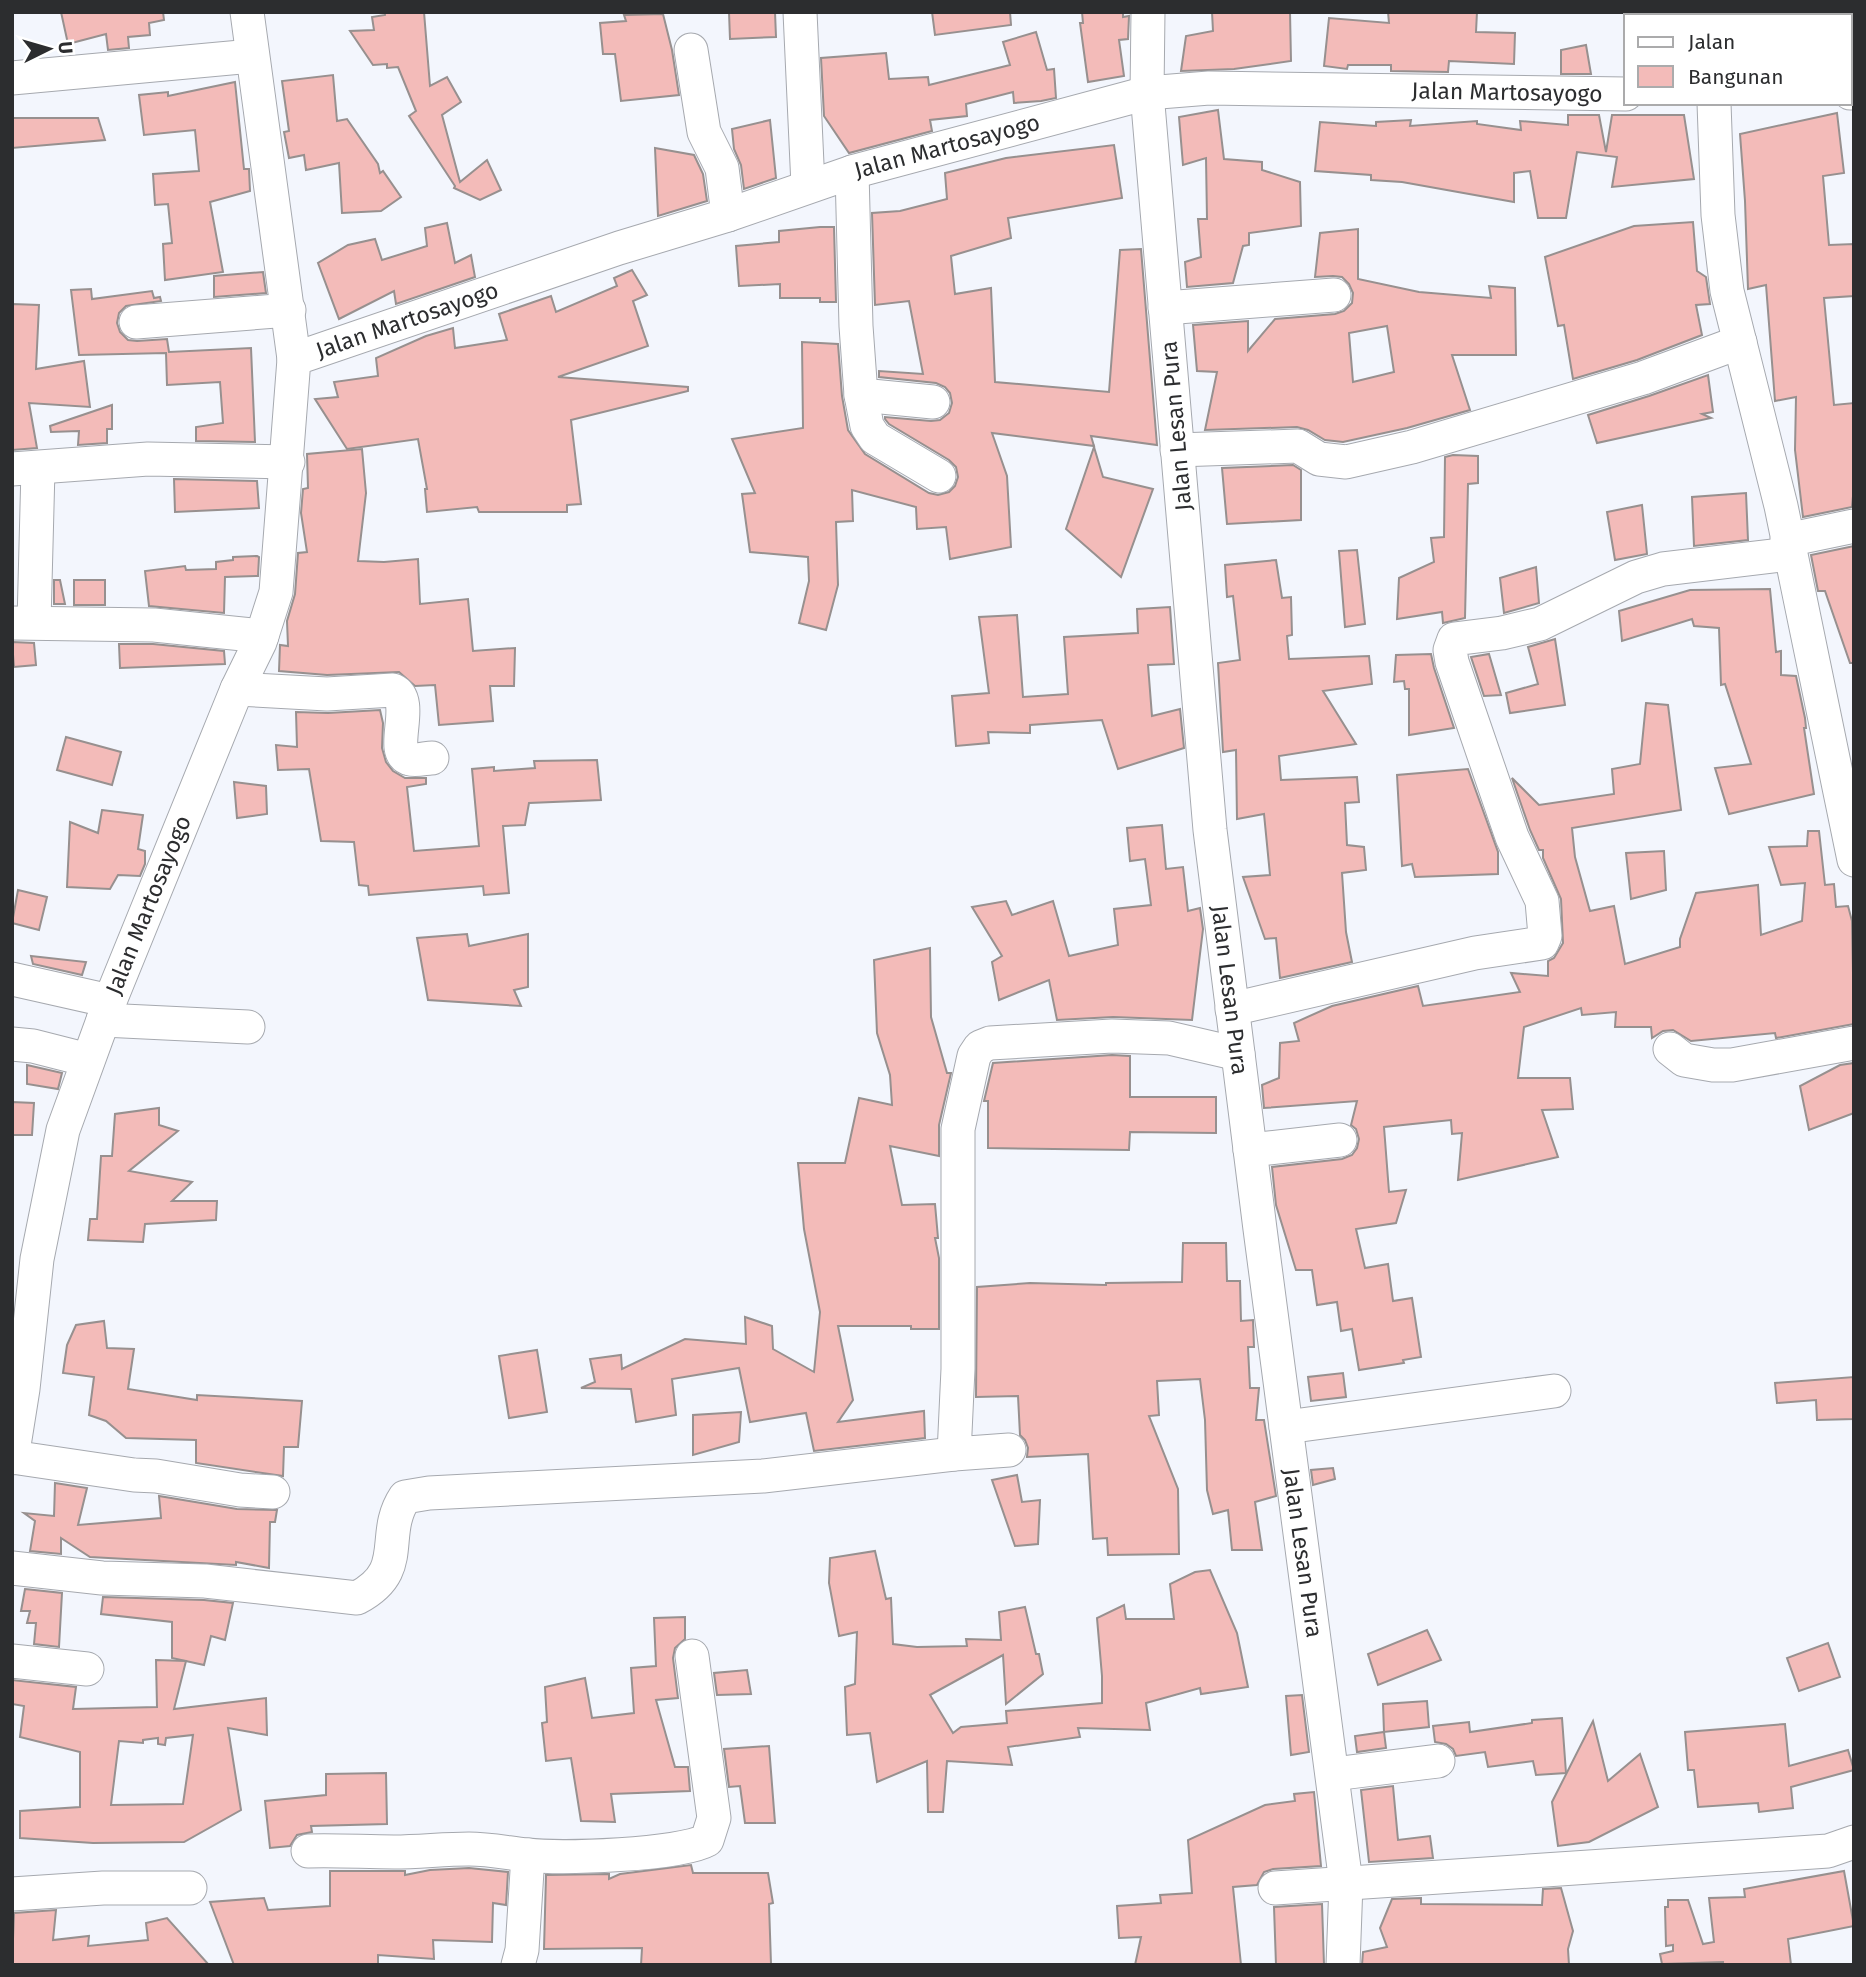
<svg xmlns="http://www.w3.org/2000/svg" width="1866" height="1977" font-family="'Fira Sans',sans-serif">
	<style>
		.building { fill: #f3bbb9; stroke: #97908f; stroke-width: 2; fill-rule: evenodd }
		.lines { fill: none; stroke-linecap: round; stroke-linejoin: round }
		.minor-casing { stroke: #a6a9af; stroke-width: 35 }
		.minor { stroke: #fff; stroke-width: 33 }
		.labels { text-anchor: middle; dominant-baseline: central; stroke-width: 5; stroke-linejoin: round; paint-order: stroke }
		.street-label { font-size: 23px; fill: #2c2d2f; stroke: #fff }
	</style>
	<rect width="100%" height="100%" fill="#f3f6fd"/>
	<g class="building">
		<path d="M61,12H163L164,20L149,23L150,35L128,37L129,48L108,50L106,34L68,44Z"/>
		<path d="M385,12H424L430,86L447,77L461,102L442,115L460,182L487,160L501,190L480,200L454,188L455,186L409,116L416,111L398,67L387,68V64L373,65L350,31L374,30L372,17L385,15Z"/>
		<path d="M729,12H775L776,37L730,39Z"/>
		<path d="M932,12H1010L1011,25L935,35Z"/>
		<path d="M1082,12H1123V17L1129,16L1128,39L1119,40L1124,76L1088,82L1080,23H1083Z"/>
		<path d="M1212,12H1290L1291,61L1234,69L1181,71L1186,36L1213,31Z"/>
		<path d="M1388,12H1477L1476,32L1515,33L1514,64L1449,61L1448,72L1391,71V65H1348L1347,69L1324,66L1329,18L1389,23Z"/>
		<path d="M663,14L672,50L679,95L621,101L615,54H603L600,23L626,21L624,15Z"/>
		<path d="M1036,32L1047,70L1054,69L1056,98L1041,101L1014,103L1013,92L966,104L967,116L930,120L932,131L849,153L824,116L821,58L886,53L889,79L928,77L929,85L1010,65L1003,42Z"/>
		<path d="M1586,45L1591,74H1561V50Z"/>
		<path d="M333,75L337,121L347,119L378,164L380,173L383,171L401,197L381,211L342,213L339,163L306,170L304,155L289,158L284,132L289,131L282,81Z"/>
		<path d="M235,82L244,169H249L250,191L210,202L223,272L165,280L163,244L172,243L168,204L155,205L153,174L199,171L195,130L144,135L139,95L168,92V96Z"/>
		<path d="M1218,110L1224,159L1262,162V170L1300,182L1301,226L1249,233V245L1243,246L1233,283L1187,287L1185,262L1201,257L1198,219H1207L1206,158L1183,165L1179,117Z"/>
		<path d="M1837,113L1844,173L1823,176L1829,245L1854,244V296L1824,298L1834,405L1854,403V485L1852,507L1803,517L1795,450L1796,397L1775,401L1766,285L1748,289L1745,201L1740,134Z"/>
		<path d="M1568,115H1599L1606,152L1612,115H1684L1694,179L1612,187L1617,157L1577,152L1566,218H1538L1530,171L1514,173V202L1402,182L1371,180V175L1315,171L1320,122L1376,126V122L1411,120L1410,126L1477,121V124L1521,130L1520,121L1568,125Z"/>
		<path d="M12,118H98L105,140L12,148Z"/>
		<path d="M770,120L776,178L744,189L741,165L734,149L732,129Z"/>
		<path d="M1114,145L1122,198L1008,218L1011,238L951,256L955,294L991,288L995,382L1109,392L1120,250L1141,249L1157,445L1091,436L1094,446L992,433L1007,476L1011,547L950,559L946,527L917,529L916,507L852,490L853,521L836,522L838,585L826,630L799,623L809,581L808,557L750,552L742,494L755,493L732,439L803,428L802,342L838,344L842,396L848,430L865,454L929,493L938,495L949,492L955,486L958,477L956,467L949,460L889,424L885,419V417L931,421L940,420L949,413L952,403L950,393L945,387L936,383L879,377V371L923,374L909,301L875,305L872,213L900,211L947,199L945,173L1006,158Z"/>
		<path d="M655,148L694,155L703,174L707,201L658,216Z"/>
		<path d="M1693,222L1697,271L1706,277L1710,304L1696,305L1702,335L1637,360L1573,379L1564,325L1558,326L1545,257L1634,226Z"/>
		<path d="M447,223L455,263L471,255L475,277L396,304L394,291L339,319L318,263L348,245L375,239L382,260L427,246L425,228Z"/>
		<path d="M820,227H834L836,302H820V298H780V284L739,286L736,246L779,242V231Z"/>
		<path d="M1358,229V279L1419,292L1491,298L1489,286L1515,288L1516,355H1452L1470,410L1407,428L1343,442L1325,440L1308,430L1297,427L1205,430L1217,372L1197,371L1193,325L1248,321V351L1275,319L1335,314L1344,311L1352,303L1353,293L1349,284L1342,277L1333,276L1315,277L1320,233ZM1387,326L1394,372L1353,382L1349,333Z"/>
		<path d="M632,270L647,295L633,301L648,346L558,377L688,387V391L571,420L581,504L567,505V512H479L477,507L427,512L425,489H427L418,439L347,449L315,399L338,397L334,382L378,376L376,358L426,336L453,328L455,348L507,340L499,314L551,296L556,312L617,286L614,278Z"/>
		<path d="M263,272L266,293L214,297V276Z"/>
		<path d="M91,289L92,299L152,291L154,298L160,297L161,301L126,306L119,313L117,323L120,332L128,340L137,341L167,339L169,352L251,348L255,442L196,441V427L223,423L220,382L167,385L166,353L79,355L71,290Z"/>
		<path d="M12,304L39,305L36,369L84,361L90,407L29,403L37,448L12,450Z"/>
		<path d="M1708,375L1713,412L1702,414L1711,418L1597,443L1588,415L1649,396Z"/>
		<path d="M112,405V429H107V443L78,445L79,431L51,432L50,426Z"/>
		<path d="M1094,447L1103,477L1153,489L1121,577L1066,529Z"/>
		<path d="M362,449L366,493L358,561L384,562L418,559L420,604L468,599L473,651L515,648L514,686H490L493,721L439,725L435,685L415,686L399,672L327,675L279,671L280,645L288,646L287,621L295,594L298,553L307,552L301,513L303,489L308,488L307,454Z"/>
		<path d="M1453,455L1478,456V483L1468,484L1465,618L1443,623L1442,612L1397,619L1399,578L1434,562L1431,538L1444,537L1445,457Z"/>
		<path d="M1293,465L1301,470V520L1227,524L1222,468Z"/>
		<path d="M174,479L257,481L259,508L175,512Z"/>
		<path d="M1746,493L1748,540L1694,546L1692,497Z"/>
		<path d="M1642,505L1647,554L1615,560L1607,512Z"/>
		<path d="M1854,546V663H1850L1825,591H1818L1811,555Z"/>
		<path d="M1357,550L1365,624L1345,627L1339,551Z"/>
		<path d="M257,556L259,557L258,576L225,577L224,613L149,606L145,571L185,566L186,570L216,569V562L233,560V557Z"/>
		<path d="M1276,560L1282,598L1291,597L1292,635L1287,636L1289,659L1369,656L1372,684L1323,691L1356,744L1279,756L1281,780L1357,777L1359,802L1345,803L1347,845L1364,847L1366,870L1342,873L1346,932L1352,962L1280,978L1276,938L1265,939L1243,877L1270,875L1264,814L1237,819L1236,750L1223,752L1218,663L1240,660L1233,596L1227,597L1225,565Z"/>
		<path d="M1536,567L1539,603L1504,613L1500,578Z"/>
		<path d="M54,580H60L65,604H54Z"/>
		<rect x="74" y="580" width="31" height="25"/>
		<path d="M1770,589L1776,652L1781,651V675L1796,676L1805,718L1806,728H1804L1814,794L1729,814L1715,768L1751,764L1725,684L1721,685L1719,628L1694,626L1692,619L1622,641L1619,611L1690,590Z"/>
		<path d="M1170,607L1174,664L1148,665L1152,716L1180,709L1184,748L1118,769L1102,720L1030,725V733L988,732L989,743L956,746L952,696L989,693L979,617L1017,615L1023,697L1068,694L1064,637L1138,633L1137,609Z"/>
		<path d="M1555,639L1565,705L1510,713L1506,693L1538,684L1528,647Z"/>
		<path d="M12,642L34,643L36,665L14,667Z"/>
		<path d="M119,644H153L224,651L225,664L120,668Z"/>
		<path d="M1431,654L1434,668L1454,728L1409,735V689H1405L1404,681L1394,682L1396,655Z"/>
		<path d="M1489,654L1501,695L1484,696L1471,657Z"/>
		<path d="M1646,703L1668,705L1681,810L1572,828L1575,857L1590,911L1614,906L1625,964L1680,947V939L1696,893L1758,885L1761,935L1802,921L1805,883L1781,885L1769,847L1807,846L1808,831H1819L1825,885L1834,884L1836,907L1848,906L1852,921L1854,1024L1776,1038L1775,1033L1691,1041L1673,1030L1663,1031L1652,1038L1651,1027H1615L1616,1012L1582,1015L1581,1008L1524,1027L1518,1078H1570L1573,1109L1542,1110L1558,1157L1458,1180L1462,1133L1452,1134L1451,1120L1384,1127L1389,1192L1406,1190L1396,1223L1356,1229L1365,1268L1388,1264L1393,1301L1412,1298L1421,1357L1403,1360L1404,1363L1359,1370L1352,1329L1341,1331L1337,1302L1317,1305L1312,1270H1296L1276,1205L1272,1167L1342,1159L1352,1155L1357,1148L1359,1139L1356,1129L1351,1125L1357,1101L1264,1108L1262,1085L1279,1078L1280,1043L1299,1041L1294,1023L1332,1006L1418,986L1423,1006L1520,992L1511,973L1548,976V961L1554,958L1563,943L1561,899L1543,858V850H1539L1530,830L1512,778L1539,805L1614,794L1612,769L1640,764Z"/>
		<path d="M380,710L383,723L382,748L386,762L393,771L405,778H426V784L407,787L414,851L479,846L472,769L494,767V771L535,768L534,761L597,760L601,800L529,803L525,825L503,826L509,893L484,895L483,886L369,895L368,886L359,885L354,842L321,841L309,769L278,770L276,745L297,747L296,712L328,713Z"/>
		<path d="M66,737L121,752L112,785L57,770Z"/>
		<path d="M1468,769L1498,852V874L1415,877L1412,864L1402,866L1397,775Z"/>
		<path d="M234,782L266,786L267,814L237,818Z"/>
		<path d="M102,810L143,815L138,849L145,851V864L140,876L118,875L110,889L67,887L70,822L98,833Z"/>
		<path d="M1162,825L1166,869L1183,867L1188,911L1200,908L1203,929L1192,1020L1113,1017L1057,1020L1049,980L999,1000L992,962L1002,956L972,907L1006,901L1012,915L1053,901L1069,956L1118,945L1114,909L1151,905L1145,859L1130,861L1127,828Z"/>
		<path d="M1664,851L1666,890L1631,899L1626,853Z"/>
		<path d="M18,890L47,897L39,930L12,923Z"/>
		<path d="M467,934L469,946L528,934V987L514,990L521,1006L428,1000L417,938Z"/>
		<path d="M930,948L931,1017L947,1073H951L939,1125V1156L890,1146L902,1205L935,1204L938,1238H935L939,1258V1329H911V1326H838L853,1400L838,1422L924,1411L925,1438L814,1451L806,1413L750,1422L739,1368L672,1379L676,1415L636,1422L631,1389L581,1388L595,1382L590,1359L621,1355L622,1369L685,1339L746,1344L745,1317L772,1326L773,1349L814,1372L820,1312L804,1229L798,1163H845L859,1098L892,1105L890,1075L877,1033L874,960Z"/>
		<path d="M31,956L86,962L82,975L33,964Z"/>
		<path d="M1112,1055L1130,1056V1097H1216V1133L1130,1132L1129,1150L988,1148V1101H984L993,1063Z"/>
		<path d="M1854,1063V1113L1809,1130L1800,1086L1840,1065Z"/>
		<path d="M27,1065L62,1073L58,1089L27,1084Z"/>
		<path d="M12,1102L34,1103L32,1135H12Z"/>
		<path d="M159,1108V1125L178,1131L129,1171L192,1182L172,1201H217L216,1220L145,1224L143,1242L88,1240L90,1219H97L101,1156H112L115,1114Z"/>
		<path d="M1183,1243H1226L1227,1281H1240L1241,1321L1253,1320L1254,1347H1248L1250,1388H1259L1256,1420H1264L1276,1496L1255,1502L1262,1550H1232L1228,1510L1213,1514L1207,1490L1205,1420L1200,1379L1157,1381L1159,1415L1149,1416L1178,1489L1179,1554L1108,1555L1107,1538L1093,1539L1088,1454L1027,1457L1028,1448L1025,1440L1020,1435L1018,1396L976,1397L977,1287L1030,1283L1106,1285V1283L1182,1282Z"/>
		<path d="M104,1321L107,1348L134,1349L128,1389L197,1400V1395L302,1401L298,1447H284L283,1476L196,1463V1440L126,1438L106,1421L89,1415L94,1377L63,1373L67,1345L76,1325Z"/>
		<path d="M537,1350L547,1412L509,1418L499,1356Z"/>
		<path d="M1343,1373L1346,1397L1311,1401L1308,1377Z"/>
		<path d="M1854,1377V1419L1817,1420L1816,1400L1777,1403L1775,1383Z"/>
		<path d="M741,1412L739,1442L693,1455V1415Z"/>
		<path d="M1333,1468L1335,1479L1313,1485L1311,1470Z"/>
		<path d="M1017,1475L1022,1502L1040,1500L1038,1544L1015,1546L992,1480Z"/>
		<path d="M55,1483L87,1488L78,1525L161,1518L159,1496L237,1509L277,1510L275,1522H270L269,1568L236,1562V1565L90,1557L61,1538V1554L30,1551L35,1521L24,1513L54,1516Z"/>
		<path d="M875,1551L886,1599L891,1598L893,1644L917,1647L967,1646L966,1639L1001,1640L999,1612L1025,1607L1036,1654H1039L1043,1674L1006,1704L1003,1655L930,1695L953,1733L961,1727L1007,1723L1006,1711L1102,1703V1676L1097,1618L1124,1605L1126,1619H1174L1170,1584L1195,1572L1210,1570L1237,1633L1248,1687L1201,1694L1200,1688L1146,1703L1150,1730L1078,1728L1080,1737L1008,1747L1012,1765L947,1761L943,1812H928L927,1761L877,1782L870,1733L847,1735L845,1687L855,1684L857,1632L839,1636L829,1583L830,1558Z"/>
		<path d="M25,1589L62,1593L59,1647L34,1644L36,1623H27L30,1611H21Z"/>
		<path d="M103,1597L204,1600L233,1603L225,1640L211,1636L204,1665L172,1658V1622L101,1614Z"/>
		<path d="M685,1617V1639L675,1648L673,1658L678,1698L656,1700L675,1767H688L690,1791L611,1794L615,1822L581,1821L571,1758L546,1761L542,1723L547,1722L545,1687L585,1678L592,1718L634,1713L631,1668L656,1666L654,1618Z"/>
		<path d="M1427,1630L1441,1660L1378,1685L1368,1654Z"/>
		<path d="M1828,1643L1840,1677L1799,1691L1787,1658Z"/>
		<path d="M156,1660L186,1661L174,1709L266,1698L267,1735L228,1728L241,1810L184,1842L93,1843L20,1838V1811L80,1807V1752L20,1737L24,1706L12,1704V1680L76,1687L73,1709L157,1707ZM193,1735L183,1804L111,1805L119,1741L143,1743V1740L158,1738V1744L165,1745L166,1738Z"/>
		<path d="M747,1670L751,1694L717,1695L714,1673Z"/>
		<path d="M1302,1695L1309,1752L1291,1755L1286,1696Z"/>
		<path d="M1427,1701L1429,1727L1384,1732L1383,1704Z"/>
		<path d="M1562,1718L1566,1773L1536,1775L1533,1761L1488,1767L1485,1752L1456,1756L1453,1749L1446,1744L1435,1742L1433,1726L1469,1722L1470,1732L1532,1723V1720Z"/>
		<path d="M1593,1721L1608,1781L1640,1754L1658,1807L1589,1842L1558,1846L1552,1802Z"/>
		<path d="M1785,1724L1789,1766L1848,1750L1854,1770L1791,1787L1793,1808L1759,1812L1758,1803L1698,1807L1694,1770H1688L1685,1732Z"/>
		<path d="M1384,1732L1386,1748L1357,1752L1355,1736Z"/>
		<path d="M769,1746L775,1823H745L740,1786L729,1787L724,1749Z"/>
		<path d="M386,1773L387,1824L311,1826L312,1832L297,1835L290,1846L270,1848L265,1801L326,1795V1774Z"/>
		<path d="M1393,1786L1398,1840L1430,1836L1433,1858L1369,1862L1361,1790Z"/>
		<path d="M1314,1792L1321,1866L1273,1869L1264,1872L1257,1885L1233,1887L1241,1965H1135L1141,1937L1119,1938L1117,1906L1161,1903L1160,1895L1192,1893L1188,1840L1265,1805L1295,1801L1294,1794Z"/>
		<path d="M691,1865L693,1873H768L773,1903L769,1904L771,1964L641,1965L642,1948L544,1949L546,1875L609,1874V1879L620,1874Z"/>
		<path d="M469,1868L508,1872L506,1905L493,1903L492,1942L433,1940L434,1959L378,1955V1965H234L210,1902L264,1898L268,1910L330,1906V1871H405V1875L430,1870Z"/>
		<path d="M1844,1871L1854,1926L1788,1939L1791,1965H1723V1962L1662,1964L1660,1954L1673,1951V1945L1666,1946L1665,1907H1668V1900H1688L1703,1944L1714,1942L1709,1898L1745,1897L1744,1889Z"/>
		<path d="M1561,1888L1573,1931L1568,1949L1569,1965H1362L1363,1952L1387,1947L1380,1928L1392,1899L1421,1898V1904L1542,1905L1543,1889Z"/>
		<path d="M1322,1904L1324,1965H1276L1274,1907Z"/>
		<path d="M56,1910L53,1940L89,1936L88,1946L148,1940L146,1923L167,1918L209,1965H12L14,1913Z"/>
	</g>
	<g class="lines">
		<g class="minor-casing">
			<g id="minor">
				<path d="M247,12L294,359"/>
				<path d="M800,12L808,186"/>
				<path d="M1148,12L1147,93L1210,830L1260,1229L1346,1883L1343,1965"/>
				<path d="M691,50L704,132L722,168L728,215"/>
				<path d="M12,78L252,56"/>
				<path d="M1850,93H1854"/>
				<path d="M1714,103L1718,215L1727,291L1781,506L1854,860"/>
				<path d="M852,172L856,326L861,395L933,402"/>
				<path d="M1165,308L1334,295"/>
				<path d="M136,322L289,310"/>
				<path d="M861,395L867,426L875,438L939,476"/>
				<path d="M1177,450L1298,446L1319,459L1346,462L1412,447L1643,378L1740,342"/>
				<path d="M12,469L148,459L288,462"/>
				<path d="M1787,540L1854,526"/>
				<path d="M34,622L38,469"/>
				<path d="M12,623L154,625L262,636"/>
				<path d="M237,689L327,694L393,690C417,701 387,754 410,759C416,761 426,758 432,758"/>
				<path d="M12,979L110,1001"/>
				<path d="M1232,1009L1475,953L1542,943L1545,936L1542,901L1512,837L1452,662L1450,650L1454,639L1502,633L1540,624L1636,577L1663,569L1789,554"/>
				<path d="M103,1020L248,1027"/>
				<path d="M12,1044L33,1046L88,1060"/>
				<path d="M1670,1049L1684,1060L1713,1065H1732L1854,1043"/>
				<path d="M1250,1150L1340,1140"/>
				<path d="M1286,1427L1554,1391"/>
				<path d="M1009,1450L954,1454L958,1369V1129L974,1056L980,1047L990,1043L1112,1036L1169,1038L1238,1054"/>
				<path d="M12,1457L134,1475L156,1476L240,1490L273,1492"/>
				<path d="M12,1458L23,1389L37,1259L63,1130L110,1001L237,689L260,642L276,592L294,359L619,248L728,215L852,172L1147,93L1209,88L1626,94"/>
				<path d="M12,1568L102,1578L205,1581L357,1598C410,1570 379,1536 405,1497L429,1493L763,1476L954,1454"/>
				<path d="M12,1661L87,1669"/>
				<path d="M1333,1774L1438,1761"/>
				<path d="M308,1851C337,1850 365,1852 394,1852C419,1852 444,1849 469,1849C489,1849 508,1853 527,1855C561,1859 680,1855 707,1840L714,1818L692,1656"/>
				<path d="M1275,1888L1828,1851L1854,1842"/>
				<path d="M12,1894L103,1888H190"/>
				<path d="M518,1965L522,1950L528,1855"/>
			</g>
		</g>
		<use href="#minor" class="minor"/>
	</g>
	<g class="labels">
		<g class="street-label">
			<text transform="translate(1507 92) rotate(1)">Jalan Martosayogo</text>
			<text transform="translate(947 146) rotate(-15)">Jalan Martosayogo</text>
			<text transform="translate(407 320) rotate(-19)">Jalan Martosayogo</text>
			<text transform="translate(1176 426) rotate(-95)">Jalan Lesan Pura</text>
			<text transform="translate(148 905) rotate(-68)">Jalan Martosayogo</text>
			<text transform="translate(1230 990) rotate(83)">Jalan Lesan Pura</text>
			<text transform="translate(1303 1553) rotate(82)">Jalan Lesan Pura</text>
		</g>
	</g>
	<rect width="1866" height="1977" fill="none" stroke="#2c2d2f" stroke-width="28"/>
	<rect x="1624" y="14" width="228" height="91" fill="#ffffff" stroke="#ababac" stroke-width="2"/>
	<rect x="1638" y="37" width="35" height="10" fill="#ffffff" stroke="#ababac" stroke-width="2"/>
	<text x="1688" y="49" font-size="21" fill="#2c2d2f">Jalan</text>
	<rect x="1638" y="66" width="35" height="21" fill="#f3bbb9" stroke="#ababac" stroke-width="2"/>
	<text x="1688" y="84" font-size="21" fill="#2c2d2f">Bangunan</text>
	<g transform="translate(49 49) rotate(85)" stroke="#ffffff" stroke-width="5" paint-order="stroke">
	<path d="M0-5L12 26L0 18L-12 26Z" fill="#2c2d2f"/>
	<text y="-10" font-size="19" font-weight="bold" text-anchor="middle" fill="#2c2d2f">U</text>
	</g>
</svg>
